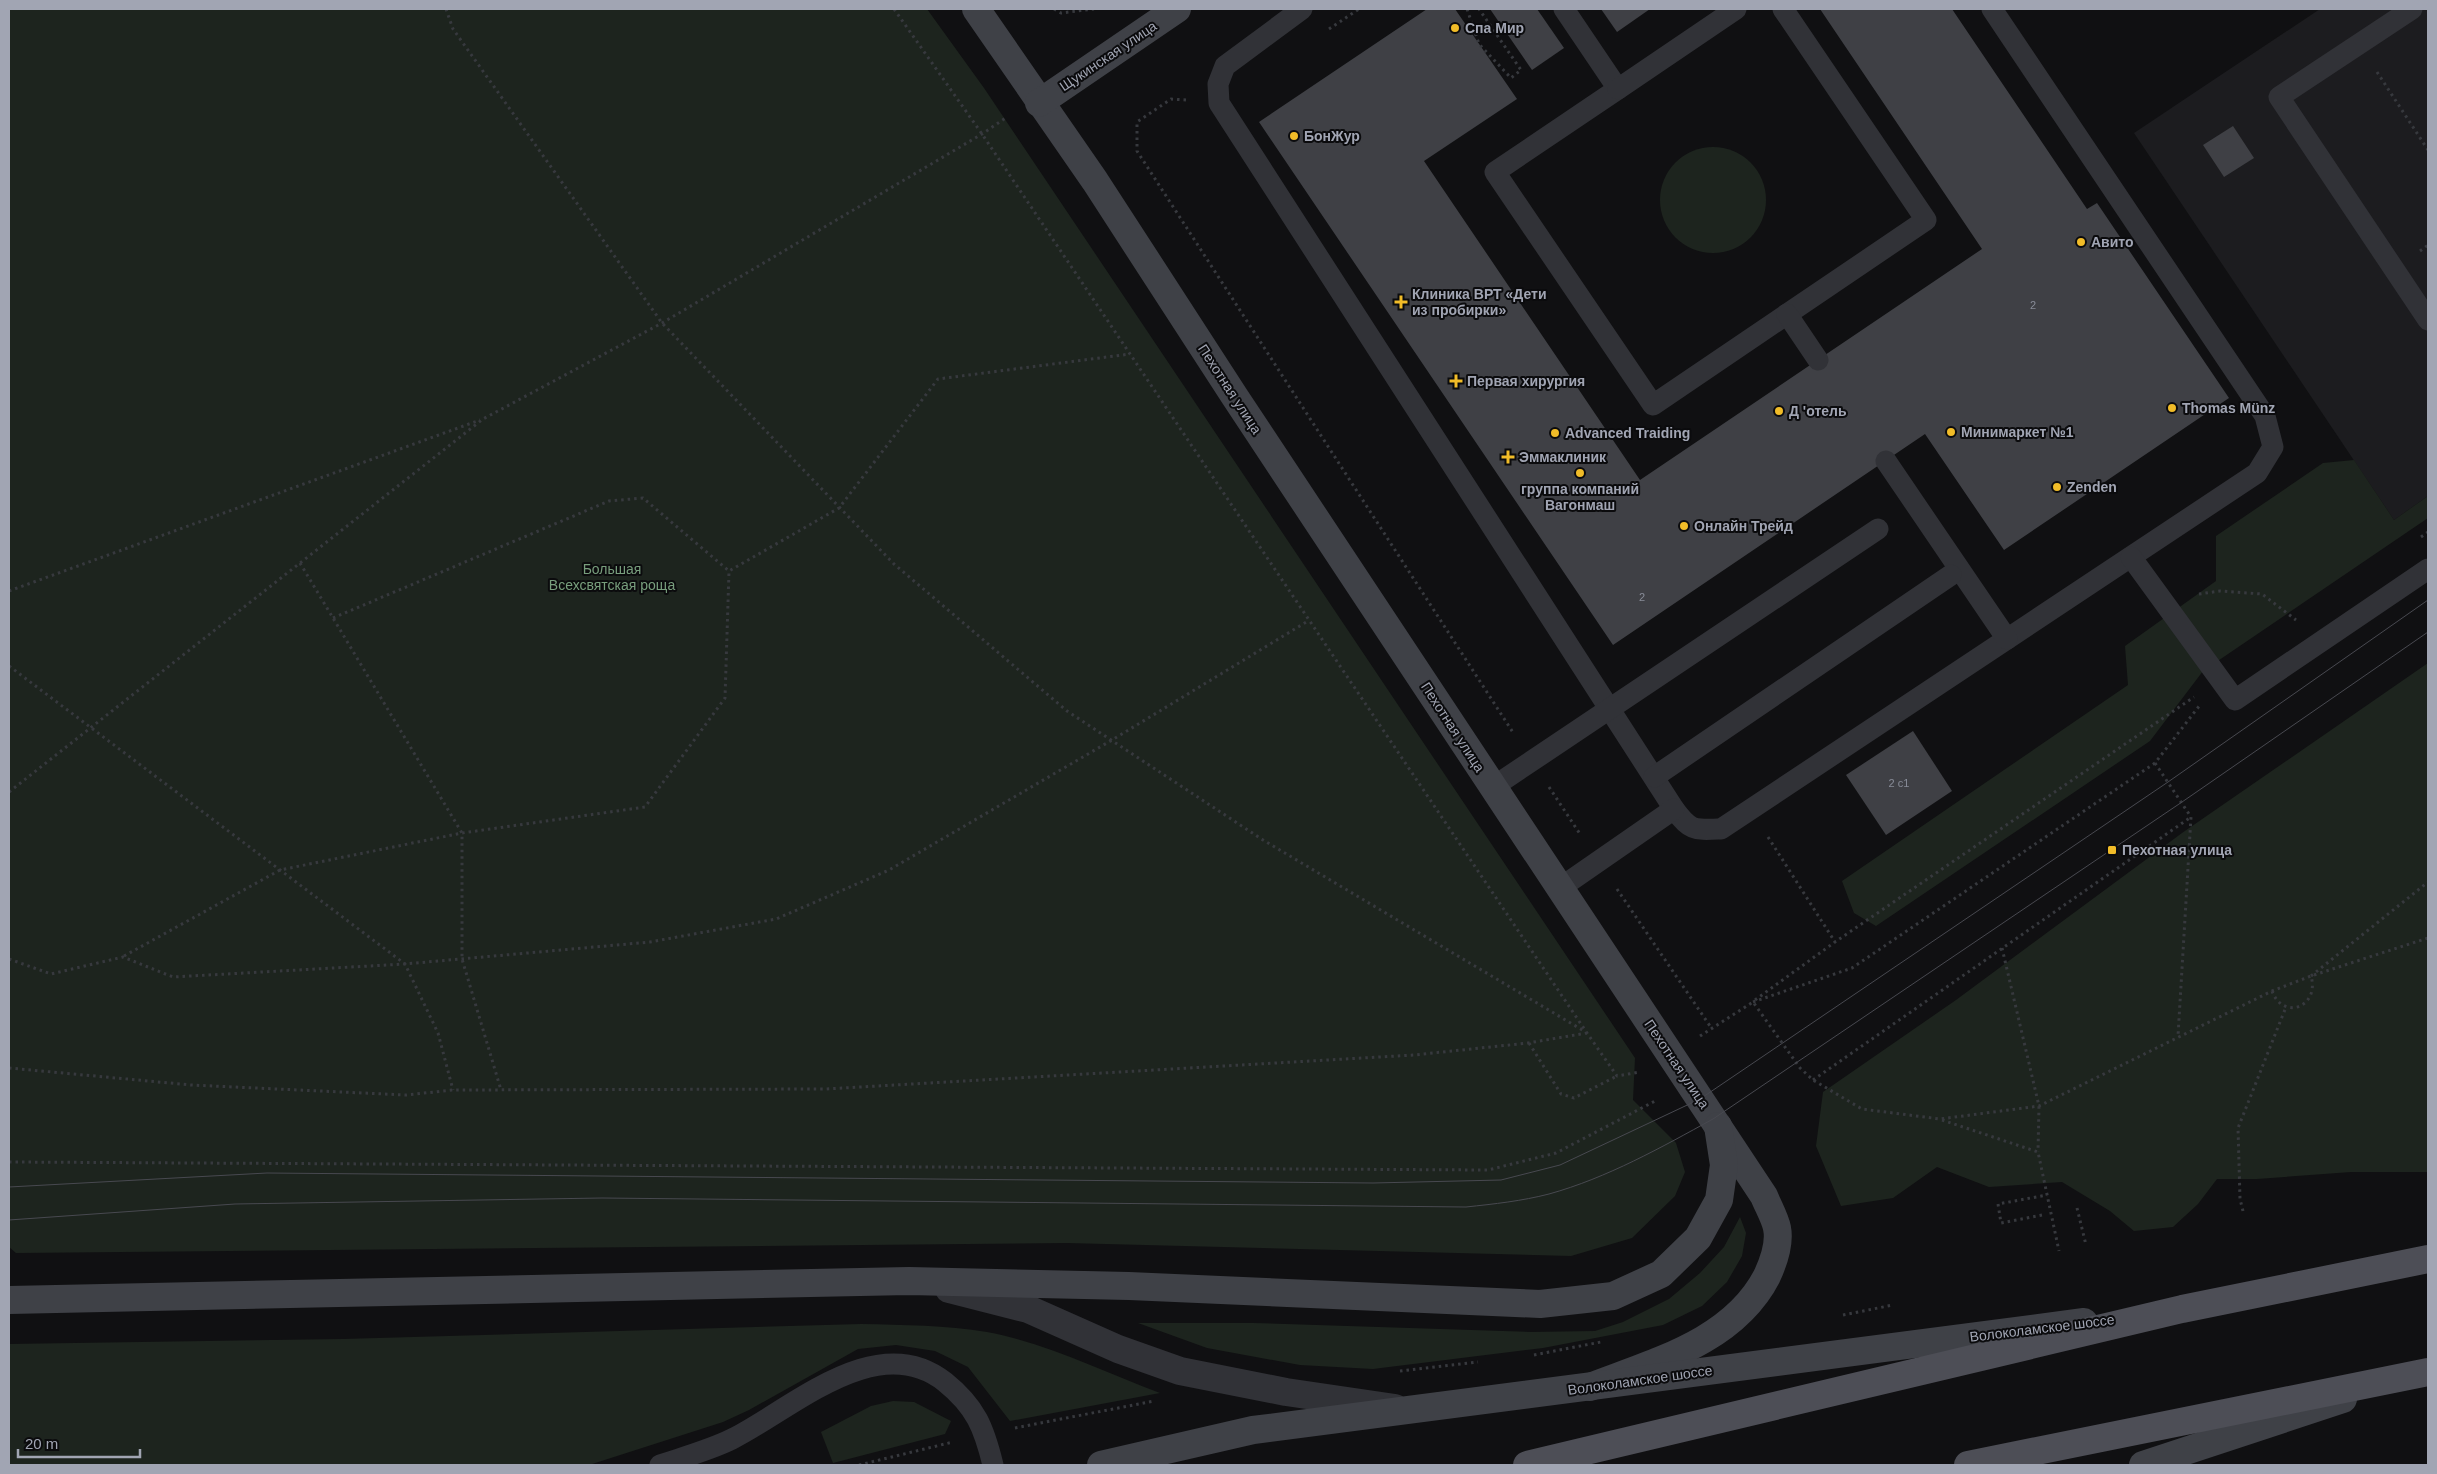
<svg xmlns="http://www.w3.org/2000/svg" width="2437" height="1474" font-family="Arial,sans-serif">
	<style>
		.built { fill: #1c1c1f }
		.green { fill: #1d241e }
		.building { fill: #3f4045 }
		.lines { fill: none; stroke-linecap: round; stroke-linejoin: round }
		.path { stroke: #37393e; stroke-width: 3; stroke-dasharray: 2.5 4; stroke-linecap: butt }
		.lane { stroke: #313237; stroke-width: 21 }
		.street { stroke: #313237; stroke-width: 28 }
		.secondary { stroke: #3f4147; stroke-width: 28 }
		.primary { stroke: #4d4e56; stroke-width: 28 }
		.tram { stroke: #484950; stroke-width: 1 }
		.poi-dot { fill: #f1bc28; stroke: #0b0b0d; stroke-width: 2 }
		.labels { text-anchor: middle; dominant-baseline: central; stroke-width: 4; stroke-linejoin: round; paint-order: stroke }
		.number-label { font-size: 11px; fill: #888c98 }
		.poi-label { font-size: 14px; font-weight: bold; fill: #a1a5b3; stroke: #0b0b0d; text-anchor: start }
		.street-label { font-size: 14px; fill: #a1a5b3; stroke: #0b0b0d }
		.park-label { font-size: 14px; fill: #789e7d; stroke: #0b0b0d }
	</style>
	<rect width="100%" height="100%" fill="#101012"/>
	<path class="built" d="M2320,9H2428V496L2394,520L2134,133Z"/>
	<g class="green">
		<path d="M9,9H927L984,88L1635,1058L1633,1100L1676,1143L1685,1172L1675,1196L1632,1238L1571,1256L1067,1243L16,1253L9,1247Z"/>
		<circle cx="1713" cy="200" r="53"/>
		<path d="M2354,460L2394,520L2428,496V518L2203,671L2150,741L1876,926L1854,913L1842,881L2128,685L2125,646L2216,581V536L2323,463Z"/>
		<path d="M2428,663V1172H2351L2257,1179H2217L2198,1204L2173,1227L2134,1231L2110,1211L2062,1182L1989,1187L1937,1167L1893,1198L1841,1206L1816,1146L1823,1092L1956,1000L2182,833Z"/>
		<path d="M1740,1217L1746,1233L1742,1256L1727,1282L1702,1306L1663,1325L1543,1348L1373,1369L1300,1365L1207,1348L1138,1323H1253L1531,1332L1595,1331L1623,1322L1669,1299L1700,1273L1724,1247Z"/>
		<path d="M861,1324C903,1325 946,1325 987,1332C1047,1343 1104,1372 1160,1393L1010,1421L968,1367L935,1351L896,1345L858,1349L749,1410L723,1422L589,1465H9V1344L343,1339Z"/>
		<path d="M893,1401L914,1402L951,1421L945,1434L833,1463L821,1432L871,1406Z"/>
	</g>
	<g class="building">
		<path d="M1427,9H1455L1517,99L1424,161L1640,480L1982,249L1820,9H1952L2087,209L2097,203L2229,398L2004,550L1925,434L1613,645L1259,122Z"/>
		<path d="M1490,9H1537L1564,48L1532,70Z"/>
		<path d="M1601,9H1650L1617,32Z"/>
		<path d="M2233,126L2254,158L2224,177L2203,145Z"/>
		<path d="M1913,731L1952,791L1886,835L1846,775Z"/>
	</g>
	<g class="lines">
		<g class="path">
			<path d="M446,9L453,29L662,323L894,564L1067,711L1263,840L1584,1031"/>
			<path d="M894,9L982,134L1587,1033L1617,1076L1640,1072"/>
			<path d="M1054,9L1061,13L1094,9"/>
			<path d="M1467,9L1479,44L1511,78L1521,70L1479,9"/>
			<path d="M1329,29L1359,9"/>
			<path d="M2377,72L2428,150"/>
			<path d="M1186,100L1171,99L1137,122V151L1514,734"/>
			<path d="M2420,251L2428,245"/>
			<path d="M2421,537L2428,532"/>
			<path d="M300,563L462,833V959L501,1090"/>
			<path d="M9,591L480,420"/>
			<path d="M2199,594L2220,591L2262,594L2296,620"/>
			<path d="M333,618L609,501L643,498L729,571"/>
			<path d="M9,666L405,964L438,1033L453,1090"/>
			<path d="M2155,763L2191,817L2178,1036"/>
			<path d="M1549,787L1580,834"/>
			<path d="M9,792L483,419L662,323L982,134L1007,117"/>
			<path d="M1768,837L1835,942"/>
			<path d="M1617,889L1712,1029"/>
			<path d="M2002,948L2039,1106L2038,1152"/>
			<path d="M124,956L280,870L462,833L645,807L725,698L729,571L839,508L938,379L1130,354"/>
			<path d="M9,959L51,974L123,957L173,977L405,964L650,942L776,919L889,870L1112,740L1308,621"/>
			<path d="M2314,975L2428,938"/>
			<path d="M2311,976L2428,882"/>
			<path d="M1755,1000L1835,942L2194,697"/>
			<path d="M1753,1002L1852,968L2155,763L2200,705"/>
			<path d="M1700,1036L1753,1002L1800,1068L1813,1080L1862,1109L1940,1119L2039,1106L2272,991L2311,976C2320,1007 2283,1021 2272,991"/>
			<path d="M1529,1043L1561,1094L1574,1098L1617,1076"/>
			<path d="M9,1068L191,1085L406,1095L453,1090L825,1089L1414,1055L1528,1043L1587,1033"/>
			<path d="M1813,1080L2191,817"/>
			<path d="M1942,1120L2038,1152L2059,1251"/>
			<path d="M9,1162L1488,1170L1556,1153L1657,1100"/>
			<path d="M2077,1208L2086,1245"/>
			<path d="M2243,1211L2240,1199L2238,1128L2286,1007"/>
			<path d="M2042,1215L2001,1223L1998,1204L2047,1195"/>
			<path d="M1843,1315L1893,1305"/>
			<path d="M1534,1355L1601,1342"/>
			<path d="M1400,1371L1478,1362"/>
			<path d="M1015,1428L1154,1401"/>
			<path d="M859,1465L953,1442"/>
		</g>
		<g class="lane">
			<path d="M1302,9L1225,66L1218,84L1219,103L1674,809C1690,831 1694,830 1721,829L2257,473L2273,447L2265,416L1992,9"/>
			<path d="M1564,9L1618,89L1495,172L1653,405L1926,220L1783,9"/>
			<path d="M2412,9L2279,97L2428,320"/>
			<path d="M1618,89L1736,9"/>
			<path d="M1787,314L1818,360"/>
			<path d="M1886,461L2007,639"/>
			<path d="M2131,557L2235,700L2428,569"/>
			<path d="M1654,777L1951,575"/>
			<path d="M1493,787L1878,529"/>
			<path d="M1560,888L1674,809"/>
			<path d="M660,1465C684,1457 710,1450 732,1439C792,1409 877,1328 945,1382C976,1407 984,1428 993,1465"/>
		</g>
		<path class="street" d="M949,1289L1028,1309L1118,1349L1180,1371L1286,1392L1395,1408"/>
		<g class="secondary">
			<path d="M976,9L1095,181L1235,397L1764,1196C1768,1206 1775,1218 1777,1228C1780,1243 1773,1263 1767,1276C1733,1342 1654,1362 1590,1387"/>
			<path d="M1039,103L1177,9"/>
			<path d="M9,1300L909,1281L1129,1286L1540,1304L1613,1296L1661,1274L1698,1238L1719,1200L1724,1165L1718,1126"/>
			<path d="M1101,1465L1253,1430L2084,1322"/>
			<path d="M2143,1465L2343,1399"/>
		</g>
		<g class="primary">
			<path d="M1527,1465L2182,1309L2428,1259"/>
			<path d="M1968,1465L2428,1372"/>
		</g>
		<g class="tram">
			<path d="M9,1187L267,1173L1373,1183L1501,1180L1560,1165L1700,1099L2168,782L2428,600"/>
			<path d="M9,1220L235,1204L602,1198L1466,1207C1494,1204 1522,1201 1549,1194C1607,1178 1662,1147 1713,1119L2182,802L2428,632"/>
		</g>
	</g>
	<g class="poi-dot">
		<circle cx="1455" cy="28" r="5"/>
		<circle cx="1294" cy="136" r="5"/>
		<circle cx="2081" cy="242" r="5"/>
		<path d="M1398.5 294.5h5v5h5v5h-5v5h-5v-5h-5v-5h5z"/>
		<path d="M1453.5 373.5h5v5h5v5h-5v5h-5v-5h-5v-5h5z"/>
		<circle cx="2172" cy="408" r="5"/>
		<circle cx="1779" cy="411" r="5"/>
		<circle cx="1951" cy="432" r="5"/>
		<circle cx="1555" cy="433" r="5"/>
		<path d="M1505.5 449.5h5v5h5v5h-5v5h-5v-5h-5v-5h5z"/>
		<circle cx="1580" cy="473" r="5"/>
		<circle cx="2057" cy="487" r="5"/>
		<circle cx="1684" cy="526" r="5"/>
		<rect x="2107" y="845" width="10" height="10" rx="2.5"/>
	</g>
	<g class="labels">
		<g class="number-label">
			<text x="2033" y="305">2</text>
			<text x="1642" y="597">2</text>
			<text x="1899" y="783">2 с1</text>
		</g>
		<g class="poi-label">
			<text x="1465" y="28">Спа Мир</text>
			<text x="1304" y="136">БонЖур</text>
			<text x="2091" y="242">Авито</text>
			<text x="1412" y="294">Клиника ВРТ «Дети<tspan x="1412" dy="16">из пробирки»</tspan></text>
			<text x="1467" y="381">Первая хирургия</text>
			<text x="2182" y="408">Thomas Münz</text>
			<text x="1789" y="411">Д 'отель</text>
			<text x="1961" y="432">Минимаркет №1</text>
			<text x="1565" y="433">Advanced Traiding</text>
			<text x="1519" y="457">Эммаклиник</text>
			<text x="2067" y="487">Zenden</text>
			<text x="1580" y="489" text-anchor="middle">группа компаний<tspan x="1580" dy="16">Вагонмаш</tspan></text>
			<text x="1694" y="526">Онлайн Трейд</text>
			<text x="2122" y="850">Пехотная улица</text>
		</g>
		<g class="street-label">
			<text transform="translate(1108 56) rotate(-34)">Щукинская улица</text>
			<text transform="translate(1230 389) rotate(57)">Пехотная улица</text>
			<text transform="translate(1453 727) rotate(57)">Пехотная улица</text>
			<text transform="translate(1677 1064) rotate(56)">Пехотная улица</text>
			<text transform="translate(2042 1328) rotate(-7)">Волоколамское шоссе</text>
			<text transform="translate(1640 1380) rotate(-8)">Волоколамское шоссе</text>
		</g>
		<g class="park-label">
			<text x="612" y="569">Большая<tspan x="612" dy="16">Всехсвятская роща</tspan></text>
		</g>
	</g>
	<rect width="2437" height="1474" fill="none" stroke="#a1a5b3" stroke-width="20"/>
	<path d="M18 1449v8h122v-8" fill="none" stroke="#a1a5b3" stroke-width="2.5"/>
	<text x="25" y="1449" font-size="15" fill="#a1a5b3" stroke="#0b0b0d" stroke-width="4" paint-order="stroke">20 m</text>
</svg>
